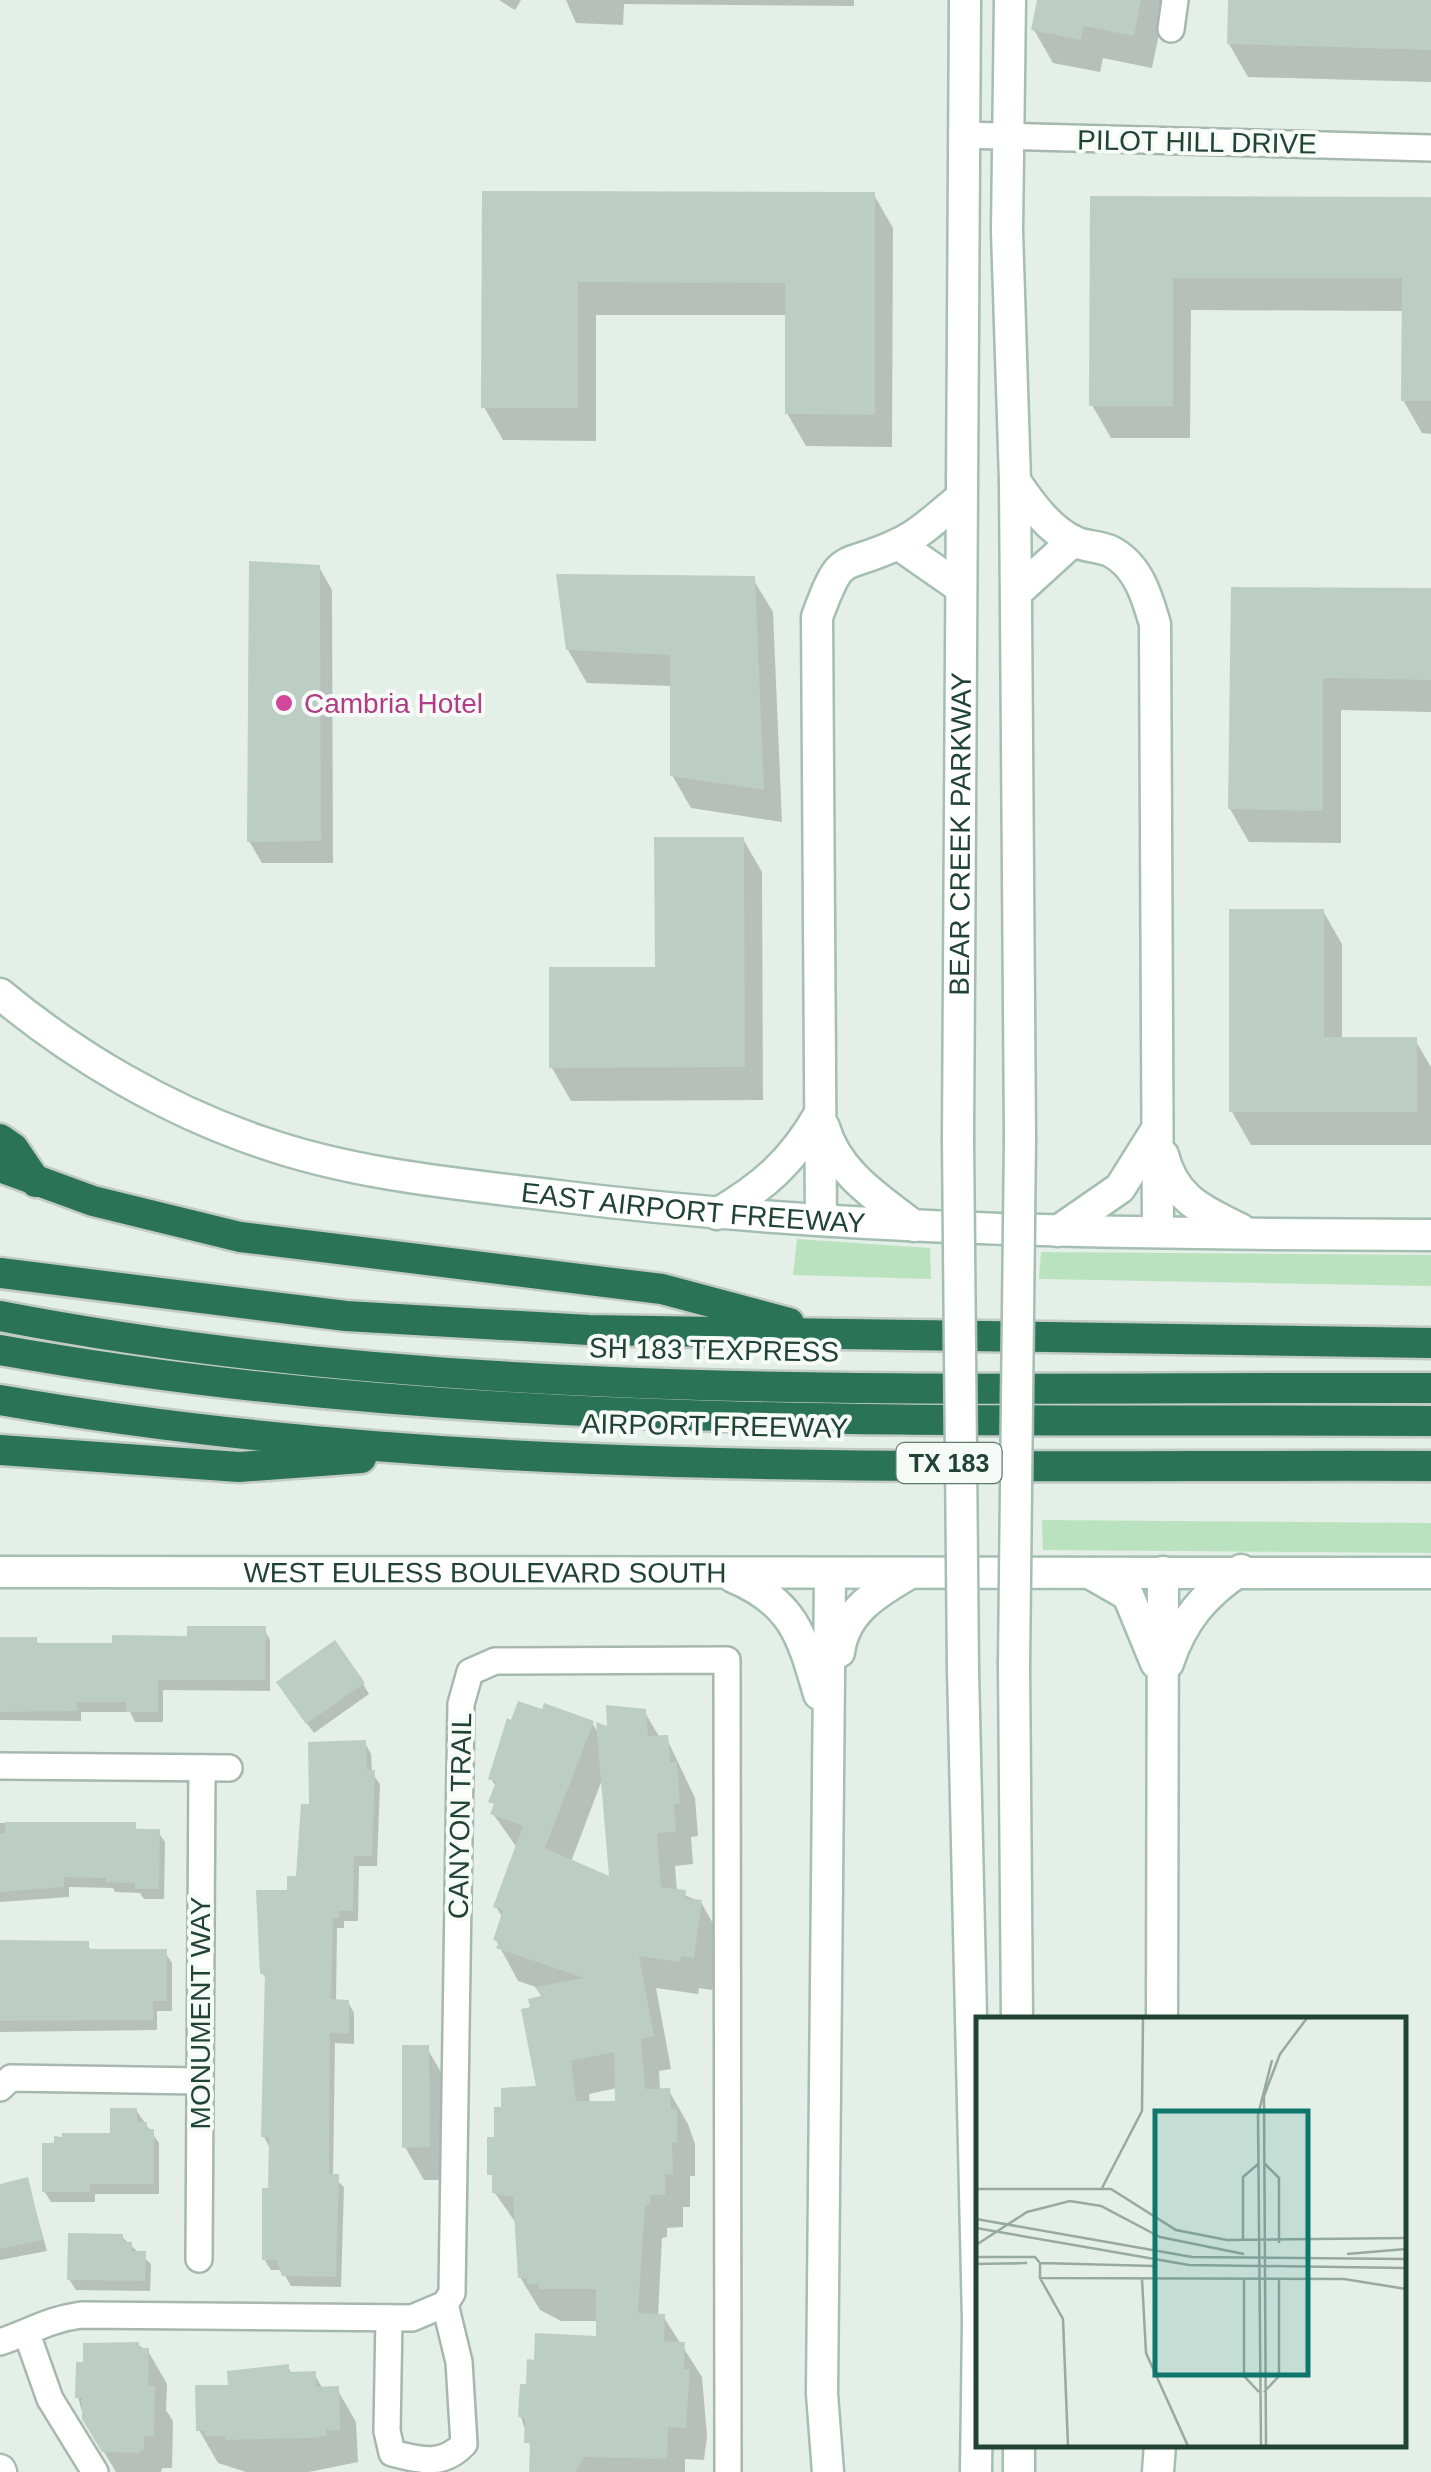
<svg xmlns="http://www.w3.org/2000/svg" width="1431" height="2472" font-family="Helvetica,sans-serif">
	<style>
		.green { fill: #bbe2bf }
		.shadow { fill: #0003; fill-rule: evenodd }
		.building { fill: #bccdc3; fill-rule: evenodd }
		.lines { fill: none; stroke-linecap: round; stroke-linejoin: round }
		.street-casing { stroke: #a6b8ae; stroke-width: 30 }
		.secondary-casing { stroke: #a4bfb1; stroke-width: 35 }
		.highway-casing { stroke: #c1cac6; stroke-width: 35 }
		.street { stroke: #fff; stroke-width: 25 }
		.secondary { stroke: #fff; stroke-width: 30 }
		.highway { stroke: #2a7356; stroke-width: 30 }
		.secondary-bridge-casing { stroke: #a4bfb1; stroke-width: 35; stroke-linecap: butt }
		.secondary-bridge { stroke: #fff; stroke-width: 30 }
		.hotel-dot { fill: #d1479c; stroke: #f6fbf7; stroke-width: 4 }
		.labels { text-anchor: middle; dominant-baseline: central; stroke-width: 8; stroke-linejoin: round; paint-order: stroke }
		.shield { fill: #f6fbf7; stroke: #617a6e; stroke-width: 2.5 }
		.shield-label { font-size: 25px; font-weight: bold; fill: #214334 }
		.street-label { font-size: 28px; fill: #214334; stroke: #f6fbf7 }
		.hotel-label { font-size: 28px; fill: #b23c85; stroke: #f6fbf7; text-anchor: start }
		.inset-road { fill: none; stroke: #96aaa0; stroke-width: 2.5 }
		.view { fill: #0f766e; fill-opacity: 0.15; stroke: #0f766e; stroke-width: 5 }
		.inset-edge { fill: none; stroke: #214334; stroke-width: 5 }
	</style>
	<rect width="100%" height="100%" fill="#e4efe8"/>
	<g class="green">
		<path d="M797,1239L930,1248L931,1279L793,1275Z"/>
		<path d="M1041,1252L1431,1255V1286L1039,1279Z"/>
		<path d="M1042,1520L1431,1523V1553L1043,1550Z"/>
	</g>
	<g class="shadow">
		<path d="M499,0H521L515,10Z"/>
		<path d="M566,0H854V6L624,4L623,25L576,23Z"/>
		<path d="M1040,0H1166L1152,68L1103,58L1100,72L1053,63L1034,30Z"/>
		<path d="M1231,0H1431V82L1248,77L1229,44Z"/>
		<path d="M484,193L874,195L893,228L892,447L806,446L787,413L788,315H596V441L503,440L484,407Z"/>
		<path d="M1093,198L1431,200V434L1422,433L1403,400L1404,311L1191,310L1190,438H1111L1092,405Z"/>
		<path d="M319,567L332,590L333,863H262L249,841Z"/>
		<path d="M753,579L773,612L782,822L691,808L672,775V686L587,683L568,650Z"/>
		<path d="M1234,589L1431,591V712L1341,710V843L1249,842L1230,809Z"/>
		<path d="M743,839L762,872L763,1100L571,1101L552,1068L657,969Z"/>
		<path d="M1323,911L1342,944V1040H1415L1431,1067V1145H1251L1232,1112Z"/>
		<path d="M264,1629L270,1640V1691L163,1690V1722H135L130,1712H81V1721L0,1720V1637L36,1640L39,1645L115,1646Z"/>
		<path d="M363,1684L369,1694L314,1733L285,1693Z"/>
		<path d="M644,1711L660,1738L666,1737L695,1798L698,1836L691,1837L693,1864L675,1866L677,1892L701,1902L720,1936L712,1990L699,1988L698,1994L656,1988L671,2069L659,2071L660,2091H669L688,2124L695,2144V2176H690V2207H683V2227L667,2228V2237L662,2238L658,2316H663L702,2377L707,2436L704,2460L685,2459V2472H532V2452L521,2417L599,2338V2321H561L540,2310L520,2277L518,2226L495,2193L497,2140L539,2088L533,2009L544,1998L539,1988L518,1981L496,1940L503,1918L496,1907L518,1849L493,1814L497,1788L491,1779L592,1723L600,1736ZM603,1777L612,1880L571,1862ZM617,2088L618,2103H590L589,2094Z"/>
		<path d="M365,1743L371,1754L372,1773L380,1784L377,1866H359L358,1921H344V1928H337L336,2002H348L354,2013V2044L335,2043L333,2177L344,2187L341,2287L291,2286L282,2270H271L264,2259L271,2191L270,2148L264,2137L268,1982L262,1973L298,1879L312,1807Z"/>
		<path d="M0,1823L134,1824L138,1832H158L165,1842L164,1899H144L140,1893L115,1892L113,1888L69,1887V1897L0,1902Z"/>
		<path d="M0,1943L87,1944L92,1952H165L172,1963V2011H157V2030L0,2032Z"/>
		<path d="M427,2048L446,2081L447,2180H424L405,2147Z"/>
		<path d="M136,2110L159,2143V2194H95V2202H51L44,2191Z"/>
		<path d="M27,2180L47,2251L0,2260V2188Z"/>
		<path d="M122,2237L151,2264L150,2291L76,2290L69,2279Z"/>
		<path d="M138,2345L148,2351L167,2384L166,2410L173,2421L172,2468H162L161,2472H116L84,2419L78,2397Z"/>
		<path d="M288,2367L292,2374H314L323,2389H337L356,2422L358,2462L309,2472H246L218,2463L199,2430L230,2387Z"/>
	</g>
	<g class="building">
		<path d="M1037,0H1141L1134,36L1084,26L1081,40L1031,30Z"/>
		<path d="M1228,0H1431V50L1227,44Z"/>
		<path d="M482,191L875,192V415L785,414V283L578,282V408H481Z"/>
		<path d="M1090,196L1431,197V401H1401L1402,278H1173V406H1089Z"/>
		<path d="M249,561L320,565L321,841L247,842Z"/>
		<path d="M556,574L755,576L764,790L670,776V655L566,650Z"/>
		<path d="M1231,587L1431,588V680L1323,678V811L1228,809Z"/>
		<path d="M654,837H744L745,1067L549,1068V967H655Z"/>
		<path d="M1229,909H1324V1037H1417V1112H1229Z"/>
		<path d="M187,1626H266L265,1680H158V1712H126V1702H77V1711L0,1712V1637H37V1643H112V1635L187,1636Z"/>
		<path d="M335,1640L365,1683L306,1724L276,1682Z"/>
		<path d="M518,1701L542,1709L544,1703L594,1721L545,1848L609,1876L596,1722L607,1726L606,1705L646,1709L648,1736L668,1735L670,1762H677L680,1804H674L676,1832L657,1833L661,1887L686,1890L685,1898L702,1900L694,1958L681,1956L680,1962L639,1956L654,2036L641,2039L645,2089L670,2088L671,2109H677V2143H672L673,2174H665V2195H650V2205H645L638,2313L665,2314L664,2341L685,2342L684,2369H690L686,2428L668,2427L667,2459L584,2457L576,2472H529L530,2443H524L525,2418L518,2417L520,2384H526L527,2359L534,2360L535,2333L596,2336V2289H539V2284H527V2278H518L513,2197L492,2193V2175H487V2137H494V2107H501V2088L536,2086L521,2009L530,2007L528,1999L541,1996L535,1987L584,1978L496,1948L499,1942L493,1940L503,1910L493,1907L523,1826L490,1814L494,1804L488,1802L496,1782L488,1779L507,1718L511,1720ZM614,2052L615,2101H576L571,2061Z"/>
		<path d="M366,1740L367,1770H375L372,1856H354L353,1911H339V1918H333L331,1999L349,2000V2034L330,2033L329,2174H339L336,2277L282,2276L276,2260H262V2188H268L269,2137H261L265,1974H260L256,1890H287V1876H296L301,1804H309L308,1742Z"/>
		<path d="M5,1822H136V1829H160L159,1889H135V1883L106,1882V1878L64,1877V1887L0,1892V1834H5Z"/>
		<path d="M0,1940L89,1941V1949H167V2001H153V2020L0,2021Z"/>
		<path d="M402,2045H429L430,2147L402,2148Z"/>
		<path d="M110,2108H137V2122H147V2129H154V2184H90V2192H42V2143H54V2136L62,2137V2133H110Z"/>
		<path d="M28,2177L43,2240L0,2249V2184Z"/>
		<path d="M68,2233L123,2234V2242H132V2251H146L145,2281L67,2280Z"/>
		<path d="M139,2342V2348H149L148,2386H155L154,2436H144V2449L138,2453L102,2452L82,2419V2398H75L76,2362H83V2343Z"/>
		<path d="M289,2364V2372L316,2371V2387L339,2386L340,2430H326L327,2435L315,2438L225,2440V2436H205V2431H196L195,2385H228L227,2371Z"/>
	</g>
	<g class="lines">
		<g class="street-casing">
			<g id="street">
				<path d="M1171,29L1175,0"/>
				<path d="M962,135L1431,148"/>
				<path d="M0,1766L229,1768"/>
				<path d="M0,2088L11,2078L199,2081"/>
				<path d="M199,2259L202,1768"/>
				<path d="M389,2318L387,2431L392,2453C420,2460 442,2467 464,2444L459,2362L445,2304"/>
				<path d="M27,2334L50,2399L95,2472"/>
				<path d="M0,2342C31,2332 46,2320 81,2315L412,2318L445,2304L452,2293L461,1704L470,1672L495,1661L727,1660L728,2472"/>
			</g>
		</g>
		<g class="secondary-casing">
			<g id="secondary">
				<path d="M1010,0L1007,231L1015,481L1020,1137"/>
				<path d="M1015,481C1030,503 1049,530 1075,542C1086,547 1101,546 1112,552C1139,567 1147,597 1155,624L1158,1232"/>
				<path d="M898,544L961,588"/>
				<path d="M1016,593L1073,541"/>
				<path id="s1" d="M0,994C76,1057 167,1110 261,1142C355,1175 459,1184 558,1196C847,1232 1140,1234 1431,1235"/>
				<path d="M824,1127C837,1173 878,1198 914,1226"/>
				<path id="s2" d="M958,1139L965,0"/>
				<path d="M1163,1155C1174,1199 1202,1210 1240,1229"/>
				<path d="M717,1214C763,1187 792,1162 819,1115"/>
				<path d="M821,1220L817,617C843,547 839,572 898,544C921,534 941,513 961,498"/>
				<path d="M1058,1231L1120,1188L1157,1129"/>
				<path id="s3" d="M0,1572L1431,1573"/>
				<path d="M1093,1575L1128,1595L1156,1663"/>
				<path d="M733,1577C793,1602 802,1635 819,1694"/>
				<path d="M839,1652C844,1613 873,1595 905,1576"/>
				<path d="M1168,1663C1182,1621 1204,1594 1241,1570"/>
				<path d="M1014,1665L1017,2020"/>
				<path d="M963,1670L978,2321L976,2472"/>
				<path d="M1162,2020L1163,1572"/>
				<path d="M1019,2444V2472"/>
				<path d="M0,2470L1,2472"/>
				<path d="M828,2472L822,2394L830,1574"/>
				<path d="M1158,2472L1160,2444"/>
			</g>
		</g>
		<g class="highway-casing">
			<g id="highway">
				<path d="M0,1139L13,1148L36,1182"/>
				<path d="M0,1167L93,1201L240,1237L662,1289L789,1323"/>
				<path d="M0,1273L346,1316L589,1330L1431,1343"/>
				<path d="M0,1316C470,1407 955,1386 1431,1388"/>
				<path d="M0,1350C471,1434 954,1418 1431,1421"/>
				<path d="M0,1400C470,1482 955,1464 1431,1466"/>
				<path d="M0,1450L239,1467L361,1458"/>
			</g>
		</g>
		<use href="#street" class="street"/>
		<use href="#secondary" class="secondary"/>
		<use href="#highway" class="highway"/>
		<g class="secondary-bridge-casing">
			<g id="secondary-bridge">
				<path d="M958,1139L963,1670"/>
				<path d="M1014,1665L1020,1137"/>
			</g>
		</g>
		<use href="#secondary-bridge" class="secondary-bridge"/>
	</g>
	<circle class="hotel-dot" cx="284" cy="703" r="10"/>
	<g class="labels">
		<rect class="shield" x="896.5" y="1443" width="105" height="40" rx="8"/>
		<g class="shield-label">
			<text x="949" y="1463">TX 183</text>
		</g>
		<g class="street-label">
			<text transform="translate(1197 142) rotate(1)">PILOT HILL DRIVE</text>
			<text stroke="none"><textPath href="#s2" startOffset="305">BEAR CREEK PARKWAY</textPath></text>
			<text stroke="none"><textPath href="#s1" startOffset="740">EAST AIRPORT FREEWAY</textPath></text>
			<text transform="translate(714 1350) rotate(1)">SH 183 TEXPRESS</text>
			<text transform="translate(715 1426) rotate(1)">AIRPORT FREEWAY</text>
			<text stroke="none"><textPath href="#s3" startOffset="485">WEST EULESS BOULEVARD SOUTH</textPath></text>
			<text transform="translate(460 1816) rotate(-89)">CANYON TRAIL</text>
			<text transform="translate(200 2013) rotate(-90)">MONUMENT WAY</text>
		</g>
		<g class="hotel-label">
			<text x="304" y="703">Cambria Hotel</text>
		</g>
	</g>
	<g transform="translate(976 2017)">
		<rect width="430" height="430" fill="#e4efe8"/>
		<path class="inset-road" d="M288,146L303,161V226M126,171L166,94L167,1M0,172H135L200,213L251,223L430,221M0,202L216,240L430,242M0,211L213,248L430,251M267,224V160L282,147M0,228L51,195L94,184L125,189L184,220L268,237M371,237L430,232M0,240H59L64,246M64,246V261L368,262L430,272M64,246L178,249M0,247L51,246M64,261L87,302L92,429M166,262L170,336L212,429M268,262V359L283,375M288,375L303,359V262M285,429L282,98L296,43M290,429L288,79L304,37L331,1"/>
		<path class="view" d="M179,94H332V358H179Z"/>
		<rect width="430" height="430" class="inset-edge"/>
	</g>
</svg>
